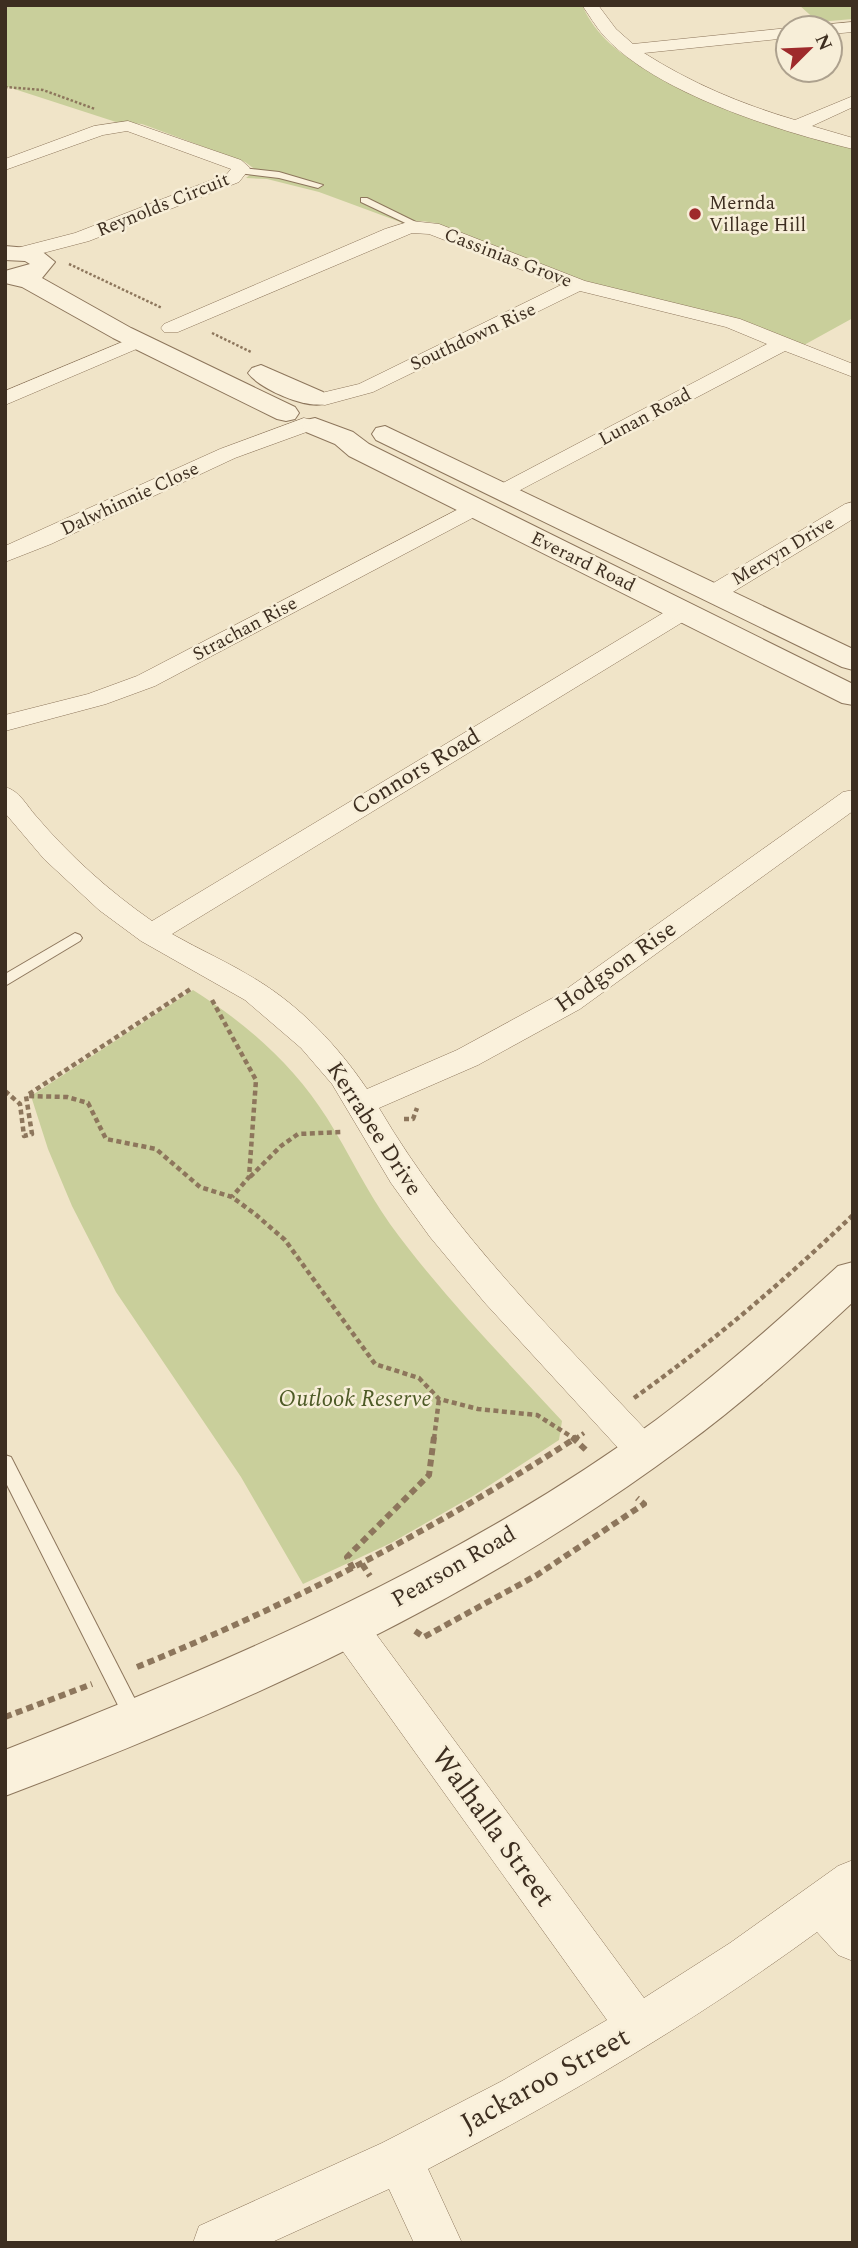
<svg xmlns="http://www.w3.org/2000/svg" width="858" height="2248" font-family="Spectral,serif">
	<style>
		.green { fill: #c9cf9b }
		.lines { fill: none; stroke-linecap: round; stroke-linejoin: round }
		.service-casing { stroke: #8d765c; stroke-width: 2 }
		.minor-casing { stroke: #8d765c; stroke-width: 1 }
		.tertiary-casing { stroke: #8d765c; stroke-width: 2 }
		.path-far2 { stroke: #8d765c; stroke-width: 2.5; stroke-dasharray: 2.5 2; stroke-linecap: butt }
		.path-far1 { stroke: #8d765c; stroke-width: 4.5; stroke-dasharray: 5 3.5; stroke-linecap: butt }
		.path { stroke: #8d765c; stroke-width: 6; stroke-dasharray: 7 4.5; stroke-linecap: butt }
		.service { fill: #faf1dc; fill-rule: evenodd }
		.minor { fill: #faf1dc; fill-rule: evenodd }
		.tertiary { fill: #faf1dc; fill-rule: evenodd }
		.poi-dot { fill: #9e2a2b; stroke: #f7eed8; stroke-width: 2.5 }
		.labels { text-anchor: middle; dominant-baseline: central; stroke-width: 5; stroke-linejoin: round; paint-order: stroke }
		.far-poi-label { font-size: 19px; fill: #3d2e20; stroke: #f7eed8; text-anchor: start }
		.far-street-label { font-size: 19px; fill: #3d2e20; stroke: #f7eed8 }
		.street-label { font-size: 23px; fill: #3d2e20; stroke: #f7eed8 }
		.park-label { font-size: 23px; font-style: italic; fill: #4d5a26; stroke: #f7eed8 }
		.near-street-label { font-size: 28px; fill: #3d2e20; stroke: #f7eed8 }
	</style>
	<rect width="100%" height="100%" fill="#f0e4c8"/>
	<g class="green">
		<path d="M5,5H582C609,66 680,83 736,104C775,119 814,133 853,148V318L804,345L724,315L594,285L436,223L422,221L403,223L319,192L267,179L246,178L256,170L245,162L142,124L116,122L5,86Z"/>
		<path d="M799,5H853V19L818,22Z"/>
		<path d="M193,990C247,1024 293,1064 327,1118C349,1153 366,1190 390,1224C441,1294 503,1357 562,1421L559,1440L473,1496L391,1543L303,1584L241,1477L116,1292L72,1206L48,1149L31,1096Z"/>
	</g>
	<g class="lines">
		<g class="service-casing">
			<g id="service">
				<path d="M242,168L279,172L323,185L318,188L279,178L239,173V169Z"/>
				<path d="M361,198H367L426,227L418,229L361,202Z"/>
				<path d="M75,933L80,935L82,938L80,941L5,986V974Z"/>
				<path d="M5,1455L11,1457L142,1713L145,1719L142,1725L135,1728L128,1725L5,1481Z"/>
			</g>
		</g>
		<g class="minor-casing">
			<g id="minor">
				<path d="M582,5H598L616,29L633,44L788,28V38L644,53C691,83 741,104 795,120L853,96V107L812,126L853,138V149C778,131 656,93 604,36C596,27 589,15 582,5Z"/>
				<path d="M853,22V32L830,34V28H823L830,24Z"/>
				<path d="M128,121L241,160L250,168L239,182L89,241L24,258L17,256L14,252L17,248L75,233L227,174L231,169L127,131L103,135L5,170V159L94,126Z"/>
				<path d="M411,221L439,224L585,281L740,319L853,364V377L785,351L505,498L497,496L494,491L497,486L767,344L726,327L580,291L373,392L325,405L317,404L314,399L317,394L359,384L561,285L429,234L412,233L178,332H164L161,328L164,324L385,229Z"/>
				<path d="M139,335L146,337L149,341L146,345L5,405V391Z"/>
				<path d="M304,418L312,420L315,425L312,430L235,458L51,544L5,562V546L220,449Z"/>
				<path d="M474,501L482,503L485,508L482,513L155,686L106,704L5,731V715L88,694L137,676Z"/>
				<path d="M853,502V519L723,598L714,600L705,598L702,593L705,588L845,504Z"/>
				<path d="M682,605L691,607L694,612L691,617L172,934C200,950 230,963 257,980C301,1007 338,1046 367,1089L457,1050L558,995L843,792L853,790V811L580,1009L478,1065L379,1108C455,1237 556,1333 657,1442L662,1452L657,1462L644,1467L631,1462L485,1303L430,1237L391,1183L332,1084L301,1048L245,1000L141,941L99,910L44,859L5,813V787C20,791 26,805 36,816C70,856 109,891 152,921L673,607Z"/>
				<path d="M348,1610L362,1615L644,1998L730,1943L838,1866L853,1860L851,1907L853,1961L838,1955L817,1932C694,2022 563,2099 428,2169L462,2243H414L389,2189L270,2243H193L199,2226L382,2143L502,2081L607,2020L334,1639L329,1627L334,1615Z"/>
			</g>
		</g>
		<g class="tertiary-casing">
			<g id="tertiary">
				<path d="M5,246L39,249L55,262L42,278L131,328L295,407L299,413L295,419L286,421L277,419L113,338L22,287L5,283V271L30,264L25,261L5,260Z"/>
				<path d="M261,365L323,392L327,398L323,404C304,408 260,389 248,373L252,368Z"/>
				<path d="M315,418L353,432L369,444L853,684V705L842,703L349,456L335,444L306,432L302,426L306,420Z"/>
				<path d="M385,426L853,649V670L842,667L376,440L372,434L376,428Z"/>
				<path d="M853,1262V1302C799,1352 744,1402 684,1446C479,1599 244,1706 5,1796V1750C232,1660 458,1565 656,1420C720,1372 780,1319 838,1266Z"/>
			</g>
		</g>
		<g class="path-far2">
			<path d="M5,87L43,90L95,109"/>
			<path d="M69,264L162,308"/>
			<path d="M212,333L251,352"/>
		</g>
		<g class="path-far1">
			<path d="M212,1000L256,1080L249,1177L232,1197"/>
			<path d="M5,1091L20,1104L24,1136L32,1134L26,1096L67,1097L88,1103L106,1139L156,1149L200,1187L232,1197L255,1214L285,1240L375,1364L419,1378L439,1399L478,1409L537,1415L575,1439"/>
			<path d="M29,1094L192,988"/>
			<path d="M404,1119H413L417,1108"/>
			<path d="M250,1177L281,1146L298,1134L343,1132"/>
			<path d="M634,1398C714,1341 782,1283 853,1215"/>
			<path d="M434,1439L439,1399"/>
			<path d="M575,1439L584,1433"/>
		</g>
		<g class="path">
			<path d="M572,1437L587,1451"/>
			<path d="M362,1564L370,1576"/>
			<path d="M353,1569L347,1557L429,1475L434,1437"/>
			<path d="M415,1631L424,1637L537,1575L644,1504L637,1498"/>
			<path d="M137,1667C292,1604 437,1528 577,1437"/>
			<path d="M5,1717L92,1684"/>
		</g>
		<use href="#service" class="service"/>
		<use href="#minor" class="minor"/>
		<use href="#tertiary" class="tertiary"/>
	</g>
	<circle class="poi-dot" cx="695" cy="214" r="7"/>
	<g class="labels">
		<g class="far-poi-label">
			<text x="709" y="203">Mernda<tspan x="709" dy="22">Village Hill</tspan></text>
		</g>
		<g class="far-street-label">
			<text transform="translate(163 205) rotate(-22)">Reynolds Circuit</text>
			<text transform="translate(508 258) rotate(21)">Cassinias Grove</text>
			<text transform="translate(473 337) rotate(-25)">Southdown Rise</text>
			<text transform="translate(645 417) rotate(-28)">Lunan Road</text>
			<text transform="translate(130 499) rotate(-25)">Dalwhinnie Close</text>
			<text transform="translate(783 551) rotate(-31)">Mervyn Drive</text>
			<text transform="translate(583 562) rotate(26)">Everard Road</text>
			<text transform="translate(245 629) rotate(-28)">Strachan Rise</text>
		</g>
		<g class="street-label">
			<text transform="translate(416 772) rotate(-31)">Connors Road</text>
			<text transform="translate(616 967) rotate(-35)">Hodgson Rise</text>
			<text transform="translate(374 1129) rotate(57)">Kerrabee Drive</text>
			<text transform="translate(454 1567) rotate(-30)">Pearson Road</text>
		</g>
		<g class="park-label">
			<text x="355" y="1399">Outlook Reserve</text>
		</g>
		<g class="near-street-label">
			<text transform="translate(493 1827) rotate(54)">Walhalla Street</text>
			<text transform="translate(545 2080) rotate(-29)">Jackaroo Street</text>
		</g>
	</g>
	<rect width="858" height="2248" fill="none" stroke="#3d2e20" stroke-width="14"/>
	<g transform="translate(809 49) rotate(66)"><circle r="33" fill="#f7eed8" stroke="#ada18e" stroke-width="2"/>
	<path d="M0-5L12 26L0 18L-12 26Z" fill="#9e2a2b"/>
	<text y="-10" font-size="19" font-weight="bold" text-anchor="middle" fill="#3d2e20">N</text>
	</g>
</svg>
